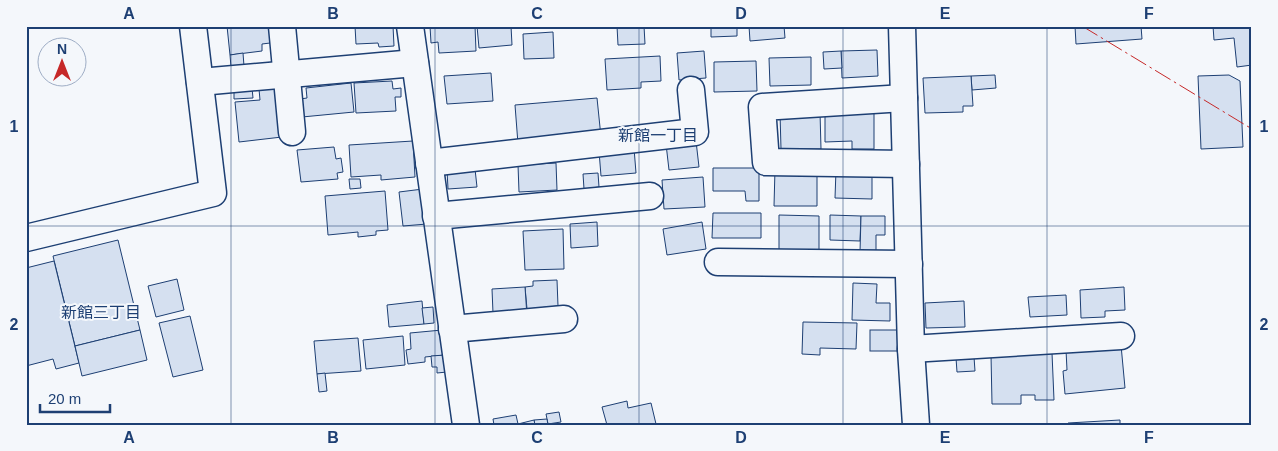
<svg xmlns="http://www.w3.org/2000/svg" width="1278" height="451" font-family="Helvetica,'Noto Sans JP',sans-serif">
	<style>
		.building { fill: #d5e0f0; stroke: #1d3f73 }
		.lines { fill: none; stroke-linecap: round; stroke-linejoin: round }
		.minor-casing { stroke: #1d3f73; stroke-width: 29 }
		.minor { stroke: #f4f7fb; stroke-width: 26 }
		.power { stroke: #c62828; stroke-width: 1; stroke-dasharray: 18 4 2.5 4; stroke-linecap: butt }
		.grid { fill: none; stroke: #1d3f73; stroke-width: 1; stroke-opacity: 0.55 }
		.labels { text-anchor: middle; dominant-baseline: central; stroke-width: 4; stroke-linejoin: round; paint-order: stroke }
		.neighbourhood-label { font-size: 16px; fill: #1d3f73; stroke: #f4f7fb }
		.neatline { fill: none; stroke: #1d3f73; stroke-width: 2 }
		.grid-label { font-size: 16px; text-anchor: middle; font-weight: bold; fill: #1d3f73 }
	</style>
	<rect width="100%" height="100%" fill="#f4f7fb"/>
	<g class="building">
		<path d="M227,26H276L278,42L262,44V51L230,55Z"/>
		<path d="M355,26H393L394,46L379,47L378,43L356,44Z"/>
		<path d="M430,26H475L476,51L439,53L438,42L431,43Z"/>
		<path d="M477,26H511L512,45L479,48Z"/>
		<path d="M617,26H644L645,44L618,45Z"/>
		<path d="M711,26H737V36L711,37Z"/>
		<path d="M749,26H784L785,38L750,41Z"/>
		<path d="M1075,26H1141L1142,39L1076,44Z"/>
		<path d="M1213,26H1252V65L1237,67L1234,38L1214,40Z"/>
		<path d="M553,32L554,58L524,59L523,34Z"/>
		<path d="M877,50L878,76L842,78L841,51Z"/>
		<path d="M704,51L706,78L679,80L677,53Z"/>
		<path d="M841,51L842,68L824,69L823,52Z"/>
		<path d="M243,53L244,66L231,67L230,55Z"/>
		<path d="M660,56L661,81L641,82V88L607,90L605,59Z"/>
		<path d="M811,57V85L770,86L769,58Z"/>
		<path d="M756,61L757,91L714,92V62Z"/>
		<path d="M491,73L493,101L447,104L444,76Z"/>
		<path d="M995,75L996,88L972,90L971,76Z"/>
		<path d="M1229,75L1240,81L1243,147L1201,149L1198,76Z"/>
		<path d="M971,76L973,106H963V112L925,113L923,78Z"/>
		<path d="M392,81L393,89L401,88V97H395L396,111L356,113L354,83Z"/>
		<path d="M351,83L354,112L302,117L300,99L307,98L306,88Z"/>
		<path d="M277,87L282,137L239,142L235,102L260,100L259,89Z"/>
		<path d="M252,88L253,98L234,99V90Z"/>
		<path d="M597,98L601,137L518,144L515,105Z"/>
		<path d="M820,112L821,149H781L780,113Z"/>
		<path d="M825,112H874V149H852V141L825,142Z"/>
		<path d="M413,141L415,177L381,180V175L351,177L349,145Z"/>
		<path d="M696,141L699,167L669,170L666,144Z"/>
		<path d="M334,147L336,159L341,158L343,172L337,173L338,179L301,182L297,150Z"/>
		<path d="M634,148L636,173L601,176L599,151Z"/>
		<path d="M556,163L557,190L519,192L518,165Z"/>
		<path d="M713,168H759V201H746L745,191H713Z"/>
		<path d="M475,169L477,187L448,189L447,170Z"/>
		<path d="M775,169L817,170V206H774Z"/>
		<path d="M836,170L872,171V199L835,198Z"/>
		<path d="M598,173L599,187L584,189L583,174Z"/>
		<path d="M703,177L705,207L664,209L662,180Z"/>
		<path d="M349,179H360L361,188L350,189Z"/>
		<path d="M423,189L427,224L403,226L399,192Z"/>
		<path d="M385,191L388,230L376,231V235L358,237V232L328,235L325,196Z"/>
		<path d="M713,213H761V238H712Z"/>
		<path d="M779,215L819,216V250H779Z"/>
		<path d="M830,215L861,216L860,241L830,240Z"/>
		<path d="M861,216H885V235H876V252H860Z"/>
		<path d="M597,222L598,246L571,248L570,224Z"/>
		<path d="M702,222L706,249L667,255L663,229Z"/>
		<path d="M563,229L564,269L525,270L523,231Z"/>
		<path d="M118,240L140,330L75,346L53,256Z"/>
		<path d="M54,261L79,363L56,369L53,359L26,366V268Z"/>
		<path d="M177,279L184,310L156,317L148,286Z"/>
		<path d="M557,280L558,306L527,309L525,287L533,286V281Z"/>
		<path d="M853,283L877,284L876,303H890V321L852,320Z"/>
		<path d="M525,287L527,316L493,313L492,289Z"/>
		<path d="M1124,287L1125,310L1105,311V317L1081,318L1080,290Z"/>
		<path d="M1066,295L1067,315L1030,317L1028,297Z"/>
		<path d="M422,301L424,324L389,327L387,305Z"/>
		<path d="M964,301L965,327L926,328L925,303Z"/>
		<path d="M433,307L434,323L424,324L422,308Z"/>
		<path d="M190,316L203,370L173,377L159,323Z"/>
		<path d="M803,322L857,323L856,349L820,348V355L802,354Z"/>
		<path d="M140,330L147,360L82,376L75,346Z"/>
		<path d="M442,330L445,355L425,357V362L408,364L406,350L411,349L410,333Z"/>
		<rect x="870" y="330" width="28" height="21"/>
		<path d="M403,336L405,365L366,369L363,340Z"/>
		<path d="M358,338L361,371L317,374L314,341Z"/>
		<path d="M1121,345L1125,388L1065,394L1063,371L1067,370L1066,350Z"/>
		<path d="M1052,353L1054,400H1035V395H1021V404H992L991,355Z"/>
		<path d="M445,355L447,372L437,373V367H432L431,356Z"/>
		<path d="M974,357L975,371L957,372L956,358Z"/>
		<path d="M325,373L327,391L319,392L317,374Z"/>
		<path d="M627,401L628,408L651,403L656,424L651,425H607L602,407Z"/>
		<path d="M559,412L561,422L548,424L546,414Z"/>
		<path d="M516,415L518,424L494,425L493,419Z"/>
		<path d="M547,419L548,425H535L534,420Z"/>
		<path d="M534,420L535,425H511L518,424Z"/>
		<path d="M1120,420V425H1068V423Z"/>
	</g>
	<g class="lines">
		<g class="minor-casing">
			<g id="minor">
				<path d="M282,26L292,132"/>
				<path d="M410,26L466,425"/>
				<path d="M902,26L911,349L916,425"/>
				<path d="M200,82L415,63"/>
				<path d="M904,98L762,107L766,162L906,164"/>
				<path d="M429,163L695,132L691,90"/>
				<path d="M436,216L650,196"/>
				<path d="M26,238L213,193L193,26"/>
				<path d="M718,262L909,264"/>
				<path d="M452,329L564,319"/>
				<path d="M911,349L1121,336"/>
			</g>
		</g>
		<use href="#minor" class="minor"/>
		<path class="power" d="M1082,26L1252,129"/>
	</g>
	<path class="grid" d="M231,26V425M435,26V425M639,26V425M843,26V425M1047,26V425M26,226H1252"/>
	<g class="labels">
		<g class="neighbourhood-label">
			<text x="658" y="135">新館一丁目</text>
			<text x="101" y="312">新館三丁目</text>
		</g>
	</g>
	<rect width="1278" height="451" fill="none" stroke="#f4f7fb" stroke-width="55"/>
	<g transform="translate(62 62)"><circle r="24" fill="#f4f7fb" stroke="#9eadc5"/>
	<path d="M0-4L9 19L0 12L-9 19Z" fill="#c62828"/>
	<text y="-8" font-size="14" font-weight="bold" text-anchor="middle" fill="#1d3f73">N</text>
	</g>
	<path d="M40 404v8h70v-8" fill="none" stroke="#1d3f73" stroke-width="2.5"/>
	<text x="48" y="404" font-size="15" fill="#1d3f73" stroke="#f4f7fb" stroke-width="4" paint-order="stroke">20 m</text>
	<rect x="28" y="28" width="1222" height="396" class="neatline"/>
	<g class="grid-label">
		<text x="129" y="19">A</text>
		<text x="333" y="19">B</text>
		<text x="537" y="19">C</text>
		<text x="741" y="19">D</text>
		<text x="945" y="19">E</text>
		<text x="1149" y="19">F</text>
		<text x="14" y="132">1</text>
		<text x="1264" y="132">1</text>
		<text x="14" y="330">2</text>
		<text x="1264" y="330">2</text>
		<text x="129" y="443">A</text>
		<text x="333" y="443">B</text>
		<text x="537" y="443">C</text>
		<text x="741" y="443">D</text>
		<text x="945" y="443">E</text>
		<text x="1149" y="443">F</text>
	</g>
</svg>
